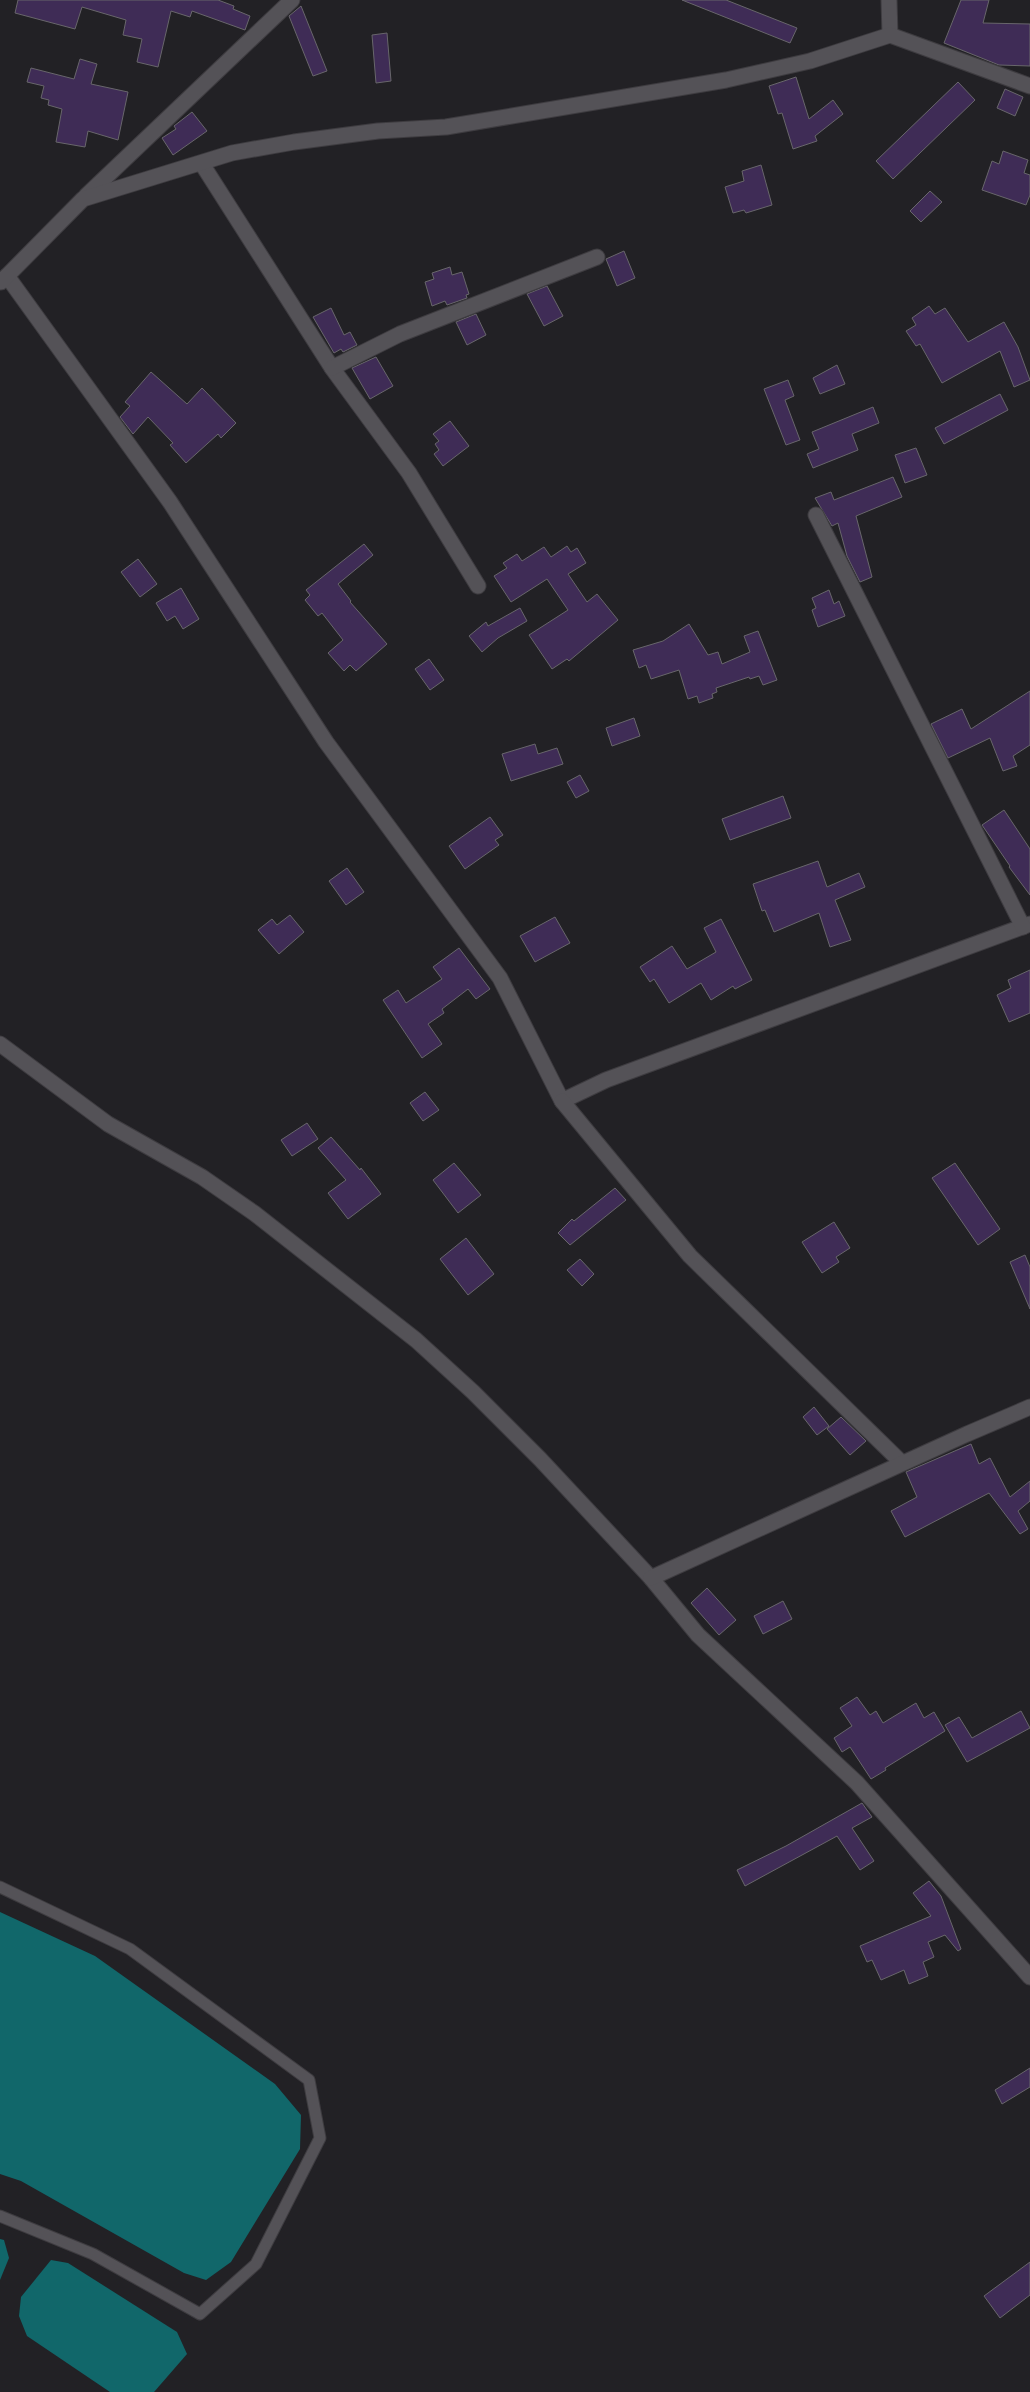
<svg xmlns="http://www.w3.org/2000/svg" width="1030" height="2392" font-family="'PT Sans Narrow',sans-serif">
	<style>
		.water { fill: #11676a }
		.building { fill: #3f2c56; stroke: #68666b }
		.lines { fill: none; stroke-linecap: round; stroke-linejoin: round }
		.lane-casing { stroke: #3e3c40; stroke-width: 13 }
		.street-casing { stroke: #3e3c40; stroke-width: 17 }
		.lane { stroke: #545257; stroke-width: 11 }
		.street { stroke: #545257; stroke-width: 15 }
	</style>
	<rect width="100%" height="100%" fill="#222125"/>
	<g class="water">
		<path d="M0,1912L95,1956L275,2084L301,2115L300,2149L231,2262L206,2280L184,2273L21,2181L0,2174Z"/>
		<path d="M0,2239L4,2240L9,2258L0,2280Z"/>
		<path d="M51,2260L68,2263L177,2332L187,2354L154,2392H110L27,2336L19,2316L21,2297Z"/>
	</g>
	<g class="building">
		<path d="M18,0H218L234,6L233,9L250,16L245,30L192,11L190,17L171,11L158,67L137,62L142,39L123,35L126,20L82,7L75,29L15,13Z"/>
		<path d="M682,0H726L797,28L790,43Z"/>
		<path d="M961,0H989L983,23L1030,24V66L999,65L944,43Z"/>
		<path d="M301,6L327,71L313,76L289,16Z"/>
		<path d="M387,33L391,81L376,83L372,35Z"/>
		<path d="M80,59L97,64L91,84L128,92L118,140L88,131L85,147L56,142L62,109L48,105L49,100L41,98L44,86L27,82L31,68L74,79Z"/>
		<path d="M796,77L809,119L833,100L843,114L815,136L817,141L793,149L782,113L778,114L769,86Z"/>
		<path d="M958,82L975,100L893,179L876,161Z"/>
		<path d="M1005,89L1023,97L1015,116L997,108Z"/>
		<path d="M192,112L207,131L173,155L162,138L176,129L174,126Z"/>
		<path d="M1003,151L1028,160L1024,173L1030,175V195L1026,205L982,190L992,161L999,164Z"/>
		<path d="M761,165L772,205L746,213L744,210L733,213L725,187L744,181L742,171Z"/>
		<path d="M930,191L942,202L921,222L910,211Z"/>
		<path d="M624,251L635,278L617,286L606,259Z"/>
		<path d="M450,267L452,275L462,272L469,294L466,295L467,298L447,305L445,301L432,306L425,282L434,279L432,273Z"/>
		<path d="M547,286L563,316L544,326L527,294Z"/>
		<path d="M929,306L935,314L945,308L968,342L1004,322L1018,347L1030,380L1014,387L1000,351L942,383L920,344L916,346L906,331L916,325L912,318Z"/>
		<path d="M331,308L344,335L350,332L357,345L343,352L341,349L334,353L313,317Z"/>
		<path d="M476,314L486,335L467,345L456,322Z"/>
		<path d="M376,357L393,386L370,399L352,368Z"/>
		<path d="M837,365L845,384L820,394L813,378Z"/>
		<path d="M151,372L187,404L202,388L236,423L221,438L218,434L186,463L170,445L173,443L148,417L133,434L120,417L130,406L125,402Z"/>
		<path d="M788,380L794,396L785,400L800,440L786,445L764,389Z"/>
		<path d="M1000,394L1008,410L944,444L935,428Z"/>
		<path d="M873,407L879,423L852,434L858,450L813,468L807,454L819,449L812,432Z"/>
		<path d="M450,421L469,446L443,466L434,454L439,450L435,444L439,441L433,434Z"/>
		<path d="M916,448L927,475L905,483L895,455Z"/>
		<path d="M893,477L902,497L856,516L872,577L860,582L847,556L838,523L832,526L815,498L831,492L834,500Z"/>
		<path d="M364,544L373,555L338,584L351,601L350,602L387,644L356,671L350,665L344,671L328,653L343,640L322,613L318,616L305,600L310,595L306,590Z"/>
		<path d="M567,546L571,552L577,548L586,563L568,574L587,602L597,594L618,620L569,661L567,659L552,669L529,635L568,610L547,579L511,602L494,576L507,568L503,563L517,554L522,561L544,547L551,557Z"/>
		<path d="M138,559L157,584L140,597L121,572Z"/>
		<path d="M181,588L199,619L183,629L175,616L167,621L156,603Z"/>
		<path d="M829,590L834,604L839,601L845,616L818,627L812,610L816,608L812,598Z"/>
		<path d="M520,608L527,621L498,638L482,652L469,636L486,622L488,626Z"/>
		<path d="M689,624L708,655L718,652L722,664L750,652L744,636L758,631L777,680L763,685L759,676L750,679L749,677L716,688L717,692L712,694L713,698L699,703L697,696L688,699L679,670L651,679L646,665L639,668L633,650L663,641Z"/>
		<path d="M429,659L444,680L430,690L415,669Z"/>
		<path d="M1030,691V745L1013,756L1017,766L1003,771L990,738L948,758L931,724L962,709L971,729Z"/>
		<path d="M634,718L640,736L612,746L606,728Z"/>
		<path d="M535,744L538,754L557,748L563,764L511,781L502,754Z"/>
		<path d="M580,775L589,791L576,798L567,782Z"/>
		<path d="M783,796L791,818L730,840L722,819Z"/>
		<path d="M1004,810L1030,849V895L1009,867L1010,866L982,825Z"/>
		<path d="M490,817L503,835L495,840L499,845L465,869L449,846Z"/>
		<path d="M818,861L827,887L859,873L865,887L835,900L851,940L830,947L819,913L774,932L765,910L762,911L753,884Z"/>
		<path d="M347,868L364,892L346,905L329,881Z"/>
		<path d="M290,915L304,932L279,954L258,930L272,919L277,925Z"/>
		<path d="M555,917L570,943L535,962L520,936Z"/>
		<path d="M721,919L752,980L735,989L733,986L711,1000L701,983L669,1003L654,979L650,982L640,967L672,946L687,969L716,952L704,928Z"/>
		<path d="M459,948L490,989L476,999L468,989L442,1009L444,1013L428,1024L442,1044L422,1058L383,1000L398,990L406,1003L442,979L433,967Z"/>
		<path d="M1030,970V1013L1009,1022L997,995L1011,988L1008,980Z"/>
		<path d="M425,1092L439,1110L423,1121L410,1103Z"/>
		<path d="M307,1123L318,1139L292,1156L281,1140Z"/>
		<path d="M331,1137L360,1170L361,1168L381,1194L348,1219L328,1193L346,1180L318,1148Z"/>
		<path d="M454,1163L481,1195L458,1213L433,1180Z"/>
		<path d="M955,1163L1000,1229L978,1245L932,1178Z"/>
		<path d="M615,1188L626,1200L570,1245L558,1233L572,1219L574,1221Z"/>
		<path d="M834,1222L850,1248L836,1257L839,1262L822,1273L802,1242Z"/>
		<path d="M466,1238L494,1274L468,1295L440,1259Z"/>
		<path d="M1025,1255L1030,1267V1309L1010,1262Z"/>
		<path d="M580,1259L594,1274L582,1286L567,1270Z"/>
		<path d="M814,1407L829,1426L817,1435L803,1417Z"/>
		<path d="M841,1417L866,1441L850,1455L827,1429Z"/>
		<path d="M971,1444L979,1464L990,1458L1010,1497L1030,1481V1501L1018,1511L1028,1529L1020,1534L989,1493L905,1537L891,1511L917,1497L906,1472Z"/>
		<path d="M707,1588L736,1620L719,1635L691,1603Z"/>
		<path d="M783,1601L792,1619L763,1634L754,1616Z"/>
		<path d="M857,1697L870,1715L876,1711L883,1723L916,1703L924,1718L934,1712L945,1731L885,1768L886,1770L871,1779L850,1747L842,1752L834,1738L852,1726L840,1708Z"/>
		<path d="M1021,1711L1030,1728L967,1762L945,1725L959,1717L972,1738Z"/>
		<path d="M862,1803L872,1817L852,1828L874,1861L860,1870L837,1836L745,1886L737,1870L786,1846Z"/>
		<path d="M929,1881L941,1896L961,1949L958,1951L945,1935L928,1942L934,1957L923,1962L928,1976L909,1984L904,1970L881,1980L872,1960L867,1962L860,1946L931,1916L913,1893Z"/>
		<path d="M1030,2068V2087L1002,2104L995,2090Z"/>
		<path d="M1030,2262V2295L1000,2318L984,2296Z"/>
	</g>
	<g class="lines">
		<g class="lane-casing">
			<path id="lane" d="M0,1887L130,1949L309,2080L320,2138L256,2264L200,2314L93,2254L0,2216"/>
		</g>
		<g class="street-casing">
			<g id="street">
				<path d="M889,0L890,35"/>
				<path d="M202,164L332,368L409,473L478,586"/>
				<path d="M86,196L292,0"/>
				<path d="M7,276L170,502L326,742L500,978L562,1101L606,1080L1030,924"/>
				<path d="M1,282L83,199L232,153L294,142L378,131L446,127L726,80L810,61L890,35L1030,86"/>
				<path d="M332,368L400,334L597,257"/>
				<path d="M816,515L1023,927"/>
				<path d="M0,1044L108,1124L202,1177L254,1213L416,1340L473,1392L540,1459L651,1578L698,1635L857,1783L1030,1977"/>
				<path d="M562,1101L690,1256L902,1463"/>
				<path d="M651,1578L967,1434L1030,1407"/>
			</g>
		</g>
		<use href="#lane" class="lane"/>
		<use href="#street" class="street"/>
	</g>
</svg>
